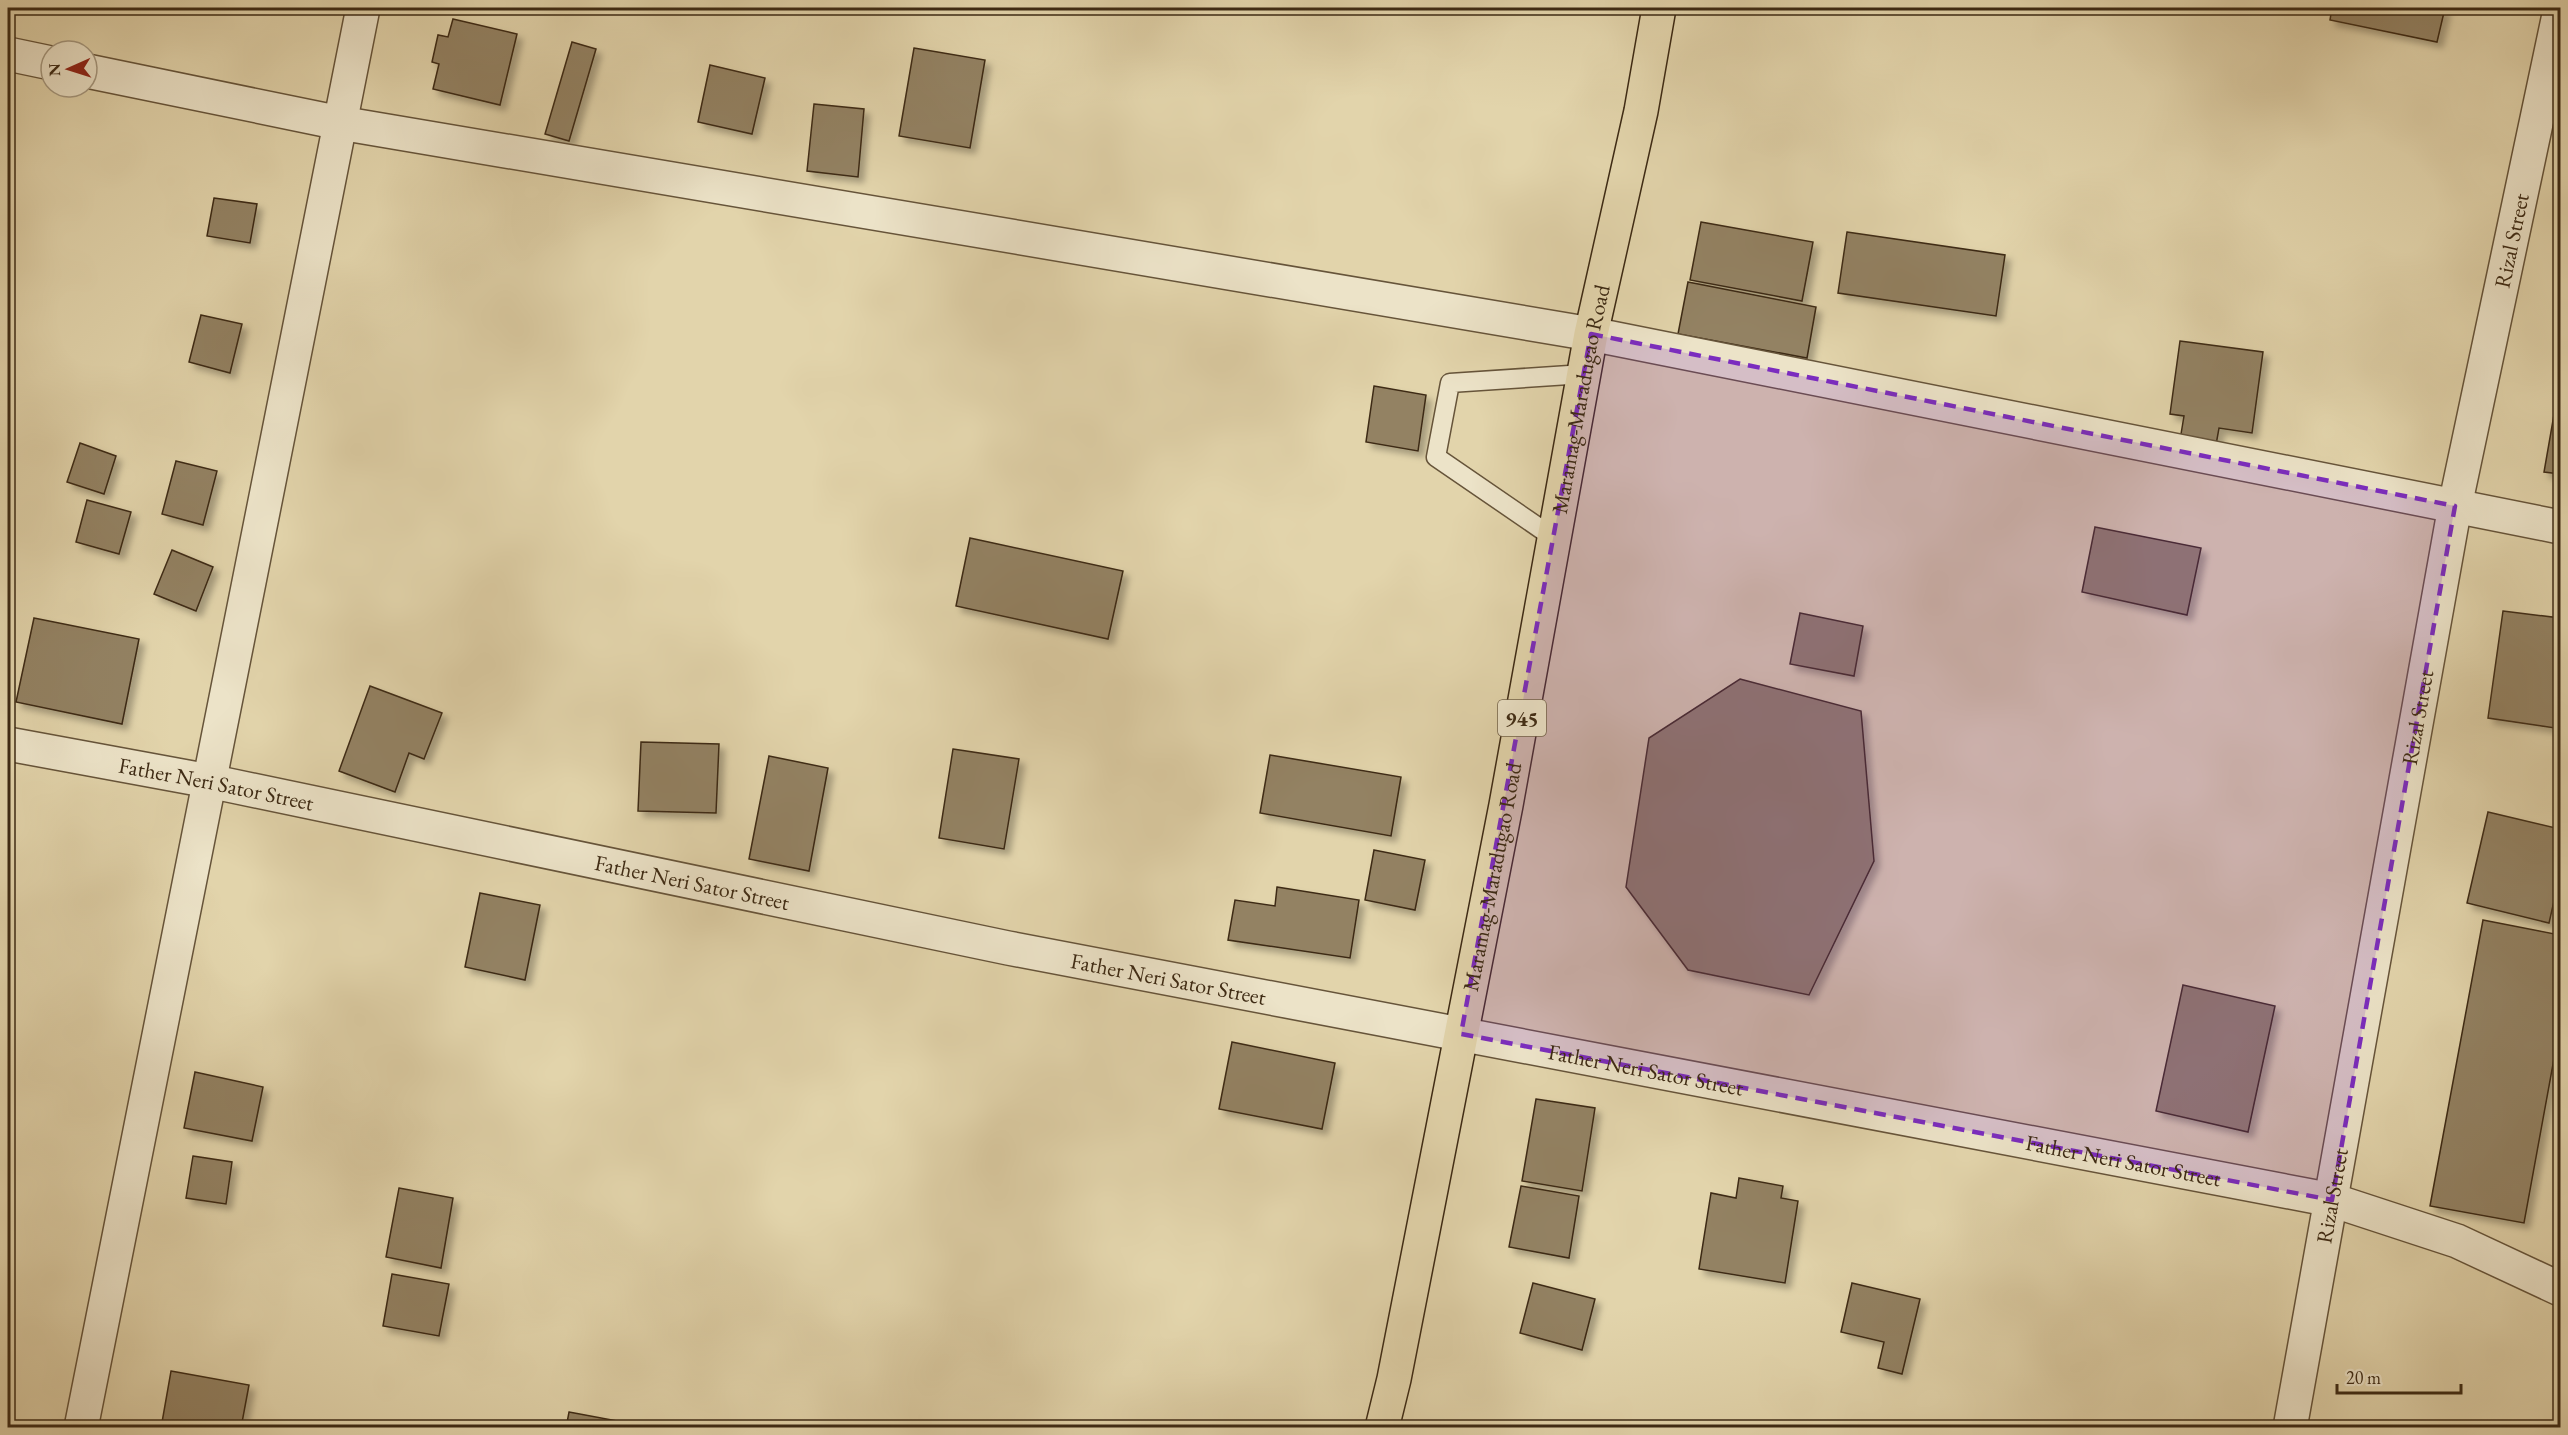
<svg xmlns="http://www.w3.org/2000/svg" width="2568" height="1435" font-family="'EB Garamond',serif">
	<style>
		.building { fill: #938263; stroke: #3d2a14; stroke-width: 1.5; filter: url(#shadow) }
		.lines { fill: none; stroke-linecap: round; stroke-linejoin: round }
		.service-casing { stroke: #66543a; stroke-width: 21 }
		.minor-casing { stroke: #66543a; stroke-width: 36 }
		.primary-casing { stroke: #3d2a14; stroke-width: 36 }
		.service { stroke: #ece3c8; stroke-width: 18 }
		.minor { stroke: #ece3c8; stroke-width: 33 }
		.primary { stroke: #e2d4ab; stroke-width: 33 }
		.marked { fill: #7b2cbf; fill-opacity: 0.2; stroke: #7b2cbf; stroke-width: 4.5; stroke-dasharray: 12 8; stroke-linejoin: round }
		.labels { text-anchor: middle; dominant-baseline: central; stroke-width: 6; stroke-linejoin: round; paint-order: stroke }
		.shield { fill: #ece3c8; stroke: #72624a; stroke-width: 1.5 }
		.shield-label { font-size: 21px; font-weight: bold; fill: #3d2a14 }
		.street-label { font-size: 22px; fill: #3d2a14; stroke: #ece3c8 }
	</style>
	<defs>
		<filter id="shadow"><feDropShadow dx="5.5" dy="5.5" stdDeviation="3" flood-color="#0004"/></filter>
	</defs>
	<rect width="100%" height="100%" fill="#e2d4ab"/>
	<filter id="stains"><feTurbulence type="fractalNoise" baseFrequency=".00333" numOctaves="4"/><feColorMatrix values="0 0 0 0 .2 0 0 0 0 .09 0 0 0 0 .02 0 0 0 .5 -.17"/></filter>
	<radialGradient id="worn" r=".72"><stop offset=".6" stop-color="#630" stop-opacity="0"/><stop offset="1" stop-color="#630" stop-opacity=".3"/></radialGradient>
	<g class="building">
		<path d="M2332,8H2445L2437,42L2330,20Z"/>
		<path d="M453,19L517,34L500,105L433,89L439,64L432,62L438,35L448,37Z"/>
		<path d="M572,42L596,49L569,141L545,134Z"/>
		<path d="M914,48L985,60L970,148L899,136Z"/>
		<path d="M710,65L765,78L752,134L698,122Z"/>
		<path d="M814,104L864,109L858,177L807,171Z"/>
		<path d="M214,198L257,204L250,243L207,236Z"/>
		<path d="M1701,222L1813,242L1802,301L1690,280Z"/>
		<path d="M1847,232L2005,255L1996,316L1838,293Z"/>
		<path d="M1688,282L1816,307L1807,358L1678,334Z"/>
		<path d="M201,315L242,324L230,373L189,362Z"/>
		<path d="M2180,341L2263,352L2252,433L2219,428L2216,445L2180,440L2184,416L2170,414Z"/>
		<path d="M1374,386L1426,395L1418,451L1366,442Z"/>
		<path d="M2556,403H2560V474L2544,472Z"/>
		<path d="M80,443L116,456L104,494L67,482Z"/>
		<path d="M176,461L217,471L203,525L162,514Z"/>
		<path d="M87,500L131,512L119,554L76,542Z"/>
		<path d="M2095,527L2201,548L2187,615L2082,592Z"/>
		<path d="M970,538L1123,571L1108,639L956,606Z"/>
		<path d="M172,550L213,567L196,611L154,594Z"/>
		<path d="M2503,611L2560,618V686L2555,728L2488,718Z"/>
		<path d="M1800,613L1863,626L1854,676L1790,664Z"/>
		<path d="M34,618L139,639L122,724L16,702Z"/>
		<path d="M1740,679L1861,711L1874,861L1809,995L1688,970L1626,887L1649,738Z"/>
		<path d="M370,686L442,713L424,759L409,753L395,792L339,771Z"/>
		<path d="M641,742L719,744L716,813L638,811Z"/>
		<path d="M953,749L1019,759L1004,849L939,838Z"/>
		<path d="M1270,755L1401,777L1391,836L1260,813Z"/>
		<path d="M769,756L828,768L809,871L749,859Z"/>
		<path d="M2488,812L2560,829V875L2549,923L2467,903Z"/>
		<path d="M1374,850L1425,860L1415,910L1365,900Z"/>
		<path d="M1277,887L1359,900L1350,958L1228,940L1235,900L1275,906Z"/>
		<path d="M480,893L540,905L525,980L465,967Z"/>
		<path d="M2483,920L2560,935V1026L2524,1223L2430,1206Z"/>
		<path d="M2183,985L2275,1006L2248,1132L2156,1111Z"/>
		<path d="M1232,1042L1335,1063L1322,1129L1219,1109Z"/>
		<path d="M195,1072L263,1087L252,1141L184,1128Z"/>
		<path d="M1536,1099L1595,1108L1582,1191L1522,1181Z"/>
		<path d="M193,1156L232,1162L226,1204L186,1198Z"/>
		<path d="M1739,1178L1783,1186L1781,1198L1798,1201L1785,1283L1699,1269L1711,1193L1736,1198Z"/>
		<path d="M1521,1186L1579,1196L1569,1258L1509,1247Z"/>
		<path d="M399,1188L453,1198L441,1268L386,1257Z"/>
		<path d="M392,1274L449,1284L439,1336L383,1326Z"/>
		<path d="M1533,1283L1595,1299L1582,1350L1520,1333Z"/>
		<path d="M1852,1283L1920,1299L1902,1374L1878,1368L1884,1342L1841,1332Z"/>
		<path d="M171,1371L249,1385L241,1428H161Z"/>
		<path d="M569,1412L623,1422L622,1428H566Z"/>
	</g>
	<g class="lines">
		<g class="service-casing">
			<path id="service" d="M1554,538L1436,457L1450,383L1584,374"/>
		</g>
		<g class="minor-casing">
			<g id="minor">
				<path d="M8,54L51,63"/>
				<path d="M87,71L340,123L1591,334L2560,527"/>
				<path id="s1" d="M8,744L209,781L1008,948L2332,1200L2457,1241L2560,1289"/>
				<path d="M81,1428L363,8"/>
				<path id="s2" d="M2290,1428L2455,506L2560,10"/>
			</g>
		</g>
		<g class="primary-casing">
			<g id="primary">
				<path id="s3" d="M1382,1428L1394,1379L1506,805L1591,334L1641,111L1659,8"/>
			</g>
		</g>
		<use href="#service" class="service"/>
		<use href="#minor" class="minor"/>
		<use href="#primary" class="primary"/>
	</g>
	<path class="marked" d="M1591,334L2455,506L2332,1200L1461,1034Z"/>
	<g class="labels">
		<rect class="shield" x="1498" y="700" width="48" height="36" rx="4.5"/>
		<g class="shield-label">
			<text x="1522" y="718">945</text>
		</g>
		<g class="street-label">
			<text stroke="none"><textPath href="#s2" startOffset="1208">Rizal Street</textPath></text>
			<text stroke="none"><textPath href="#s3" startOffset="1048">Maramag-Maradugao Road</textPath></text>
			<text stroke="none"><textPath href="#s2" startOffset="722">Rizal Street</textPath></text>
			<text stroke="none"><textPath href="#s1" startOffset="212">Father Neri Sator Street</textPath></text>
			<text stroke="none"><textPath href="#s3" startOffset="562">Maramag-Maradugao Road</textPath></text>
			<text stroke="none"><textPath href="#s1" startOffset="698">Father Neri Sator Street</textPath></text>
			<text stroke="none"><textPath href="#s1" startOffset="1184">Father Neri Sator Street</textPath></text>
			<text stroke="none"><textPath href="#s1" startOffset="1670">Father Neri Sator Street</textPath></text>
			<text stroke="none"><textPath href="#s1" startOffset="2156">Father Neri Sator Street</textPath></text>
			<text stroke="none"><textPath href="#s2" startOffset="236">Rizal Street</textPath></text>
		</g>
	</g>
	<rect width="2568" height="1435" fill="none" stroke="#e2d4ab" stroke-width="30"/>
	<rect x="9" y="9" width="2550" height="1417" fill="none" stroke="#3d2a14" stroke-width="3"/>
	<rect x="15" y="15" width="2538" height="1405" fill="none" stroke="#3d2a14" stroke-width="1.5"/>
	<g transform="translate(69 69) rotate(267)"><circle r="28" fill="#ece3c8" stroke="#a69980" stroke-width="1.5"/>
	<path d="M0-4.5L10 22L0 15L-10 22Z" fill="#8f2418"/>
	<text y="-9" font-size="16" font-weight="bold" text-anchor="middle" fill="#3d2a14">N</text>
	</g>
	<path d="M2337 1384v9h124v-9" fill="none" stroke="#3d2a14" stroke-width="3"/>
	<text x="2346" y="1384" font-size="18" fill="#3d2a14" stroke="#ece3c8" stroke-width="4.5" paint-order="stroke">20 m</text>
	<rect width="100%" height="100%" filter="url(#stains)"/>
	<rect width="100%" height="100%" fill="url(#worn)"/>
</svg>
